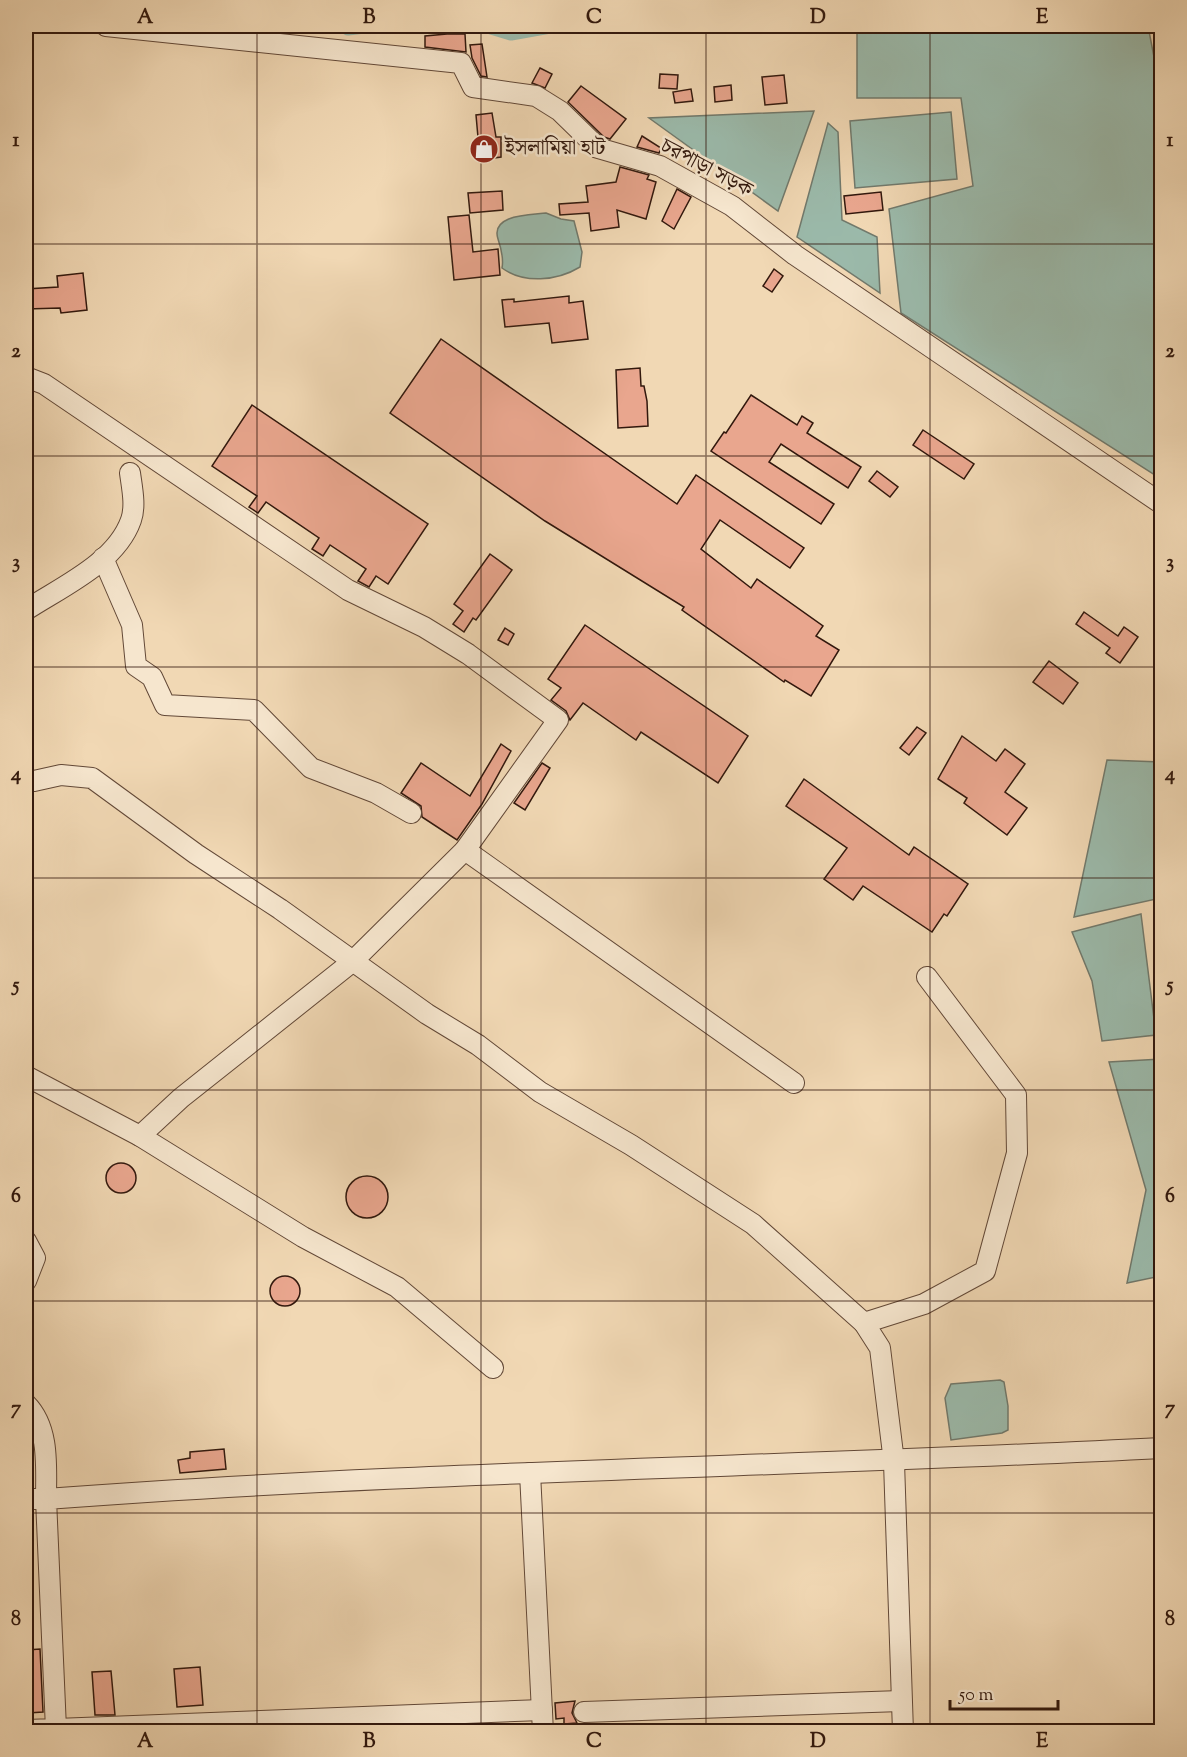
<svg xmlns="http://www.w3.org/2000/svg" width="1187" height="1757" font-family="'Sorts Mill Goudy','Noto Serif Bengali',serif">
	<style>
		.water { fill: #9bbaab; stroke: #71796c; stroke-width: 1.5 }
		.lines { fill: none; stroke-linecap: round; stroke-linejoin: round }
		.canal { stroke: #9bbaab; stroke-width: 15 }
		.building { fill: #e9a68e; stroke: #32180d; stroke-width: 1.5 }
		.minor-casing { stroke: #624837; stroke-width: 22 }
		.minor { stroke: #f6e6ce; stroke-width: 20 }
		.grid { fill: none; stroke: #32180d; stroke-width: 1.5; stroke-opacity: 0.55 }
		.labels { text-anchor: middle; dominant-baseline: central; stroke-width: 5; stroke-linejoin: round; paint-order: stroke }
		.poi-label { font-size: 21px; fill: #32180d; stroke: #f6e6ce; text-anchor: start }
		.street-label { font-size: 21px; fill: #32180d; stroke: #f6e6ce }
		.neatline { fill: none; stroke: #32180d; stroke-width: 2 }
		.grid-label { font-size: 20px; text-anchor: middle; font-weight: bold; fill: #32180d }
	</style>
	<rect width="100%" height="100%" fill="#f1d8b4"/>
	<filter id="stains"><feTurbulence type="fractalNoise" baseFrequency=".00333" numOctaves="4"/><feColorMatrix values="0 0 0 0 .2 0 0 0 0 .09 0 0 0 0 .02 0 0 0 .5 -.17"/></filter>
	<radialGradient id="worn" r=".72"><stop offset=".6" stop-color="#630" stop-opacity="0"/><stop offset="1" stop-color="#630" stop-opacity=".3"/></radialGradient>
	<g class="water">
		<path d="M909,26H1148L1162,98L1161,479L901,313L889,209L973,186L961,98H857V28Z"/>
		<path d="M814,111L778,211L649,118Z"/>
		<path d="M951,112L957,179L855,188L850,121Z"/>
		<path d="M828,123L838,132L842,220L877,237L880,293L797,237Z"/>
		<path d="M546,213L561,219L574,221L582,252L580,267C557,281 524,284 502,268C504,258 501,248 498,239C490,214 531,215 546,213Z"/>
		<path d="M1107,760L1161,762V898L1074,917Z"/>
		<path d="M1141,914L1156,1035L1102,1041L1092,981L1072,932Z"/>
		<path d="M1161,1059V1276L1127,1283L1146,1190L1109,1062Z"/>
		<path d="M1000,1380L1004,1382L1008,1406V1430L1002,1433L951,1440L945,1398L951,1384Z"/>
	</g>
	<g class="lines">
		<g class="canal">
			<path d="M345,26L348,28L364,26"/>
			<path d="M454,26H488L511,33L550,26"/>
		</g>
	</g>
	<g class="building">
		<path d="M447,34H465L466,52L425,47V36Z"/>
		<path d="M482,44L487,77L481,76L472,58L470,45Z"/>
		<path d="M540,68L552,74L545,88L532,83Z"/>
		<path d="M660,74L678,75L677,89L659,88Z"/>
		<path d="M784,75L787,103L765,105L762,77Z"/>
		<path d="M731,85L732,100L715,102L714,87Z"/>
		<path d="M581,86L626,119L610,139L604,137L568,102Z"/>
		<path d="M691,89L693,101L675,103L673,92Z"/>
		<path d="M492,113L496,137H501V157L480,160L476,115Z"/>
		<path d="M642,136L661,148L659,153L637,147Z"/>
		<path d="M620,167L649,175L647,179L656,182L646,219L617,210L619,227L591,231L589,213L560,215L559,204L588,202L586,186L616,182Z"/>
		<path d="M677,189L691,197L674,229L662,221Z"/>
		<path d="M502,191L503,210L470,213L468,193Z"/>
		<path d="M881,192L883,210L846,214L844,196Z"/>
		<path d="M469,215L473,252L498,249L500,275L454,280L448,217Z"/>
		<path d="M774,269L783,276L772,292L763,286Z"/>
		<path d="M83,273L87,310L61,313L60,308L26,309V289L58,287L57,276Z"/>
		<path d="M569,296V303L583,301L588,339L552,343L549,323L505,327L502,300L514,299V302Z"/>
		<path d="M441,339L677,504L696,475L804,548L790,568L720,520L701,549L751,588L757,579L823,626L816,636L839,650L811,696L785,680L784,682L682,610L684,607L545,521L390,413Z"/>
		<path d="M640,368L641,386H644L647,401L648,426L618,428L616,370Z"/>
		<path d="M751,395L797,425L802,416L813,423L807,433L861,467L848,488L781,444L769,462L834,504L821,524L711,451L724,432L726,433Z"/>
		<path d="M252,405L428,524L388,584L376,576L369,587L358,581L366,569L330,545L323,556L312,549L319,538L266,502L258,513L249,507L257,496L212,466Z"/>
		<path d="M923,430L974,464L964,479L913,445Z"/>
		<path d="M877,471L898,487L890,497L869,481Z"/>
		<path d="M490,554L512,570L476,620L473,618L464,632L453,624L463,611L454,604Z"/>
		<path d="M1084,612L1118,636L1124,627L1138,637L1120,663L1106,653L1110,648L1076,624Z"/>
		<path d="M585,625L748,736L718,783L641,732L636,740L583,703L570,720L566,711L551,700L561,688L548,679Z"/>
		<path d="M505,628L514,634L508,645L498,640Z"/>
		<path d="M1049,661L1078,683L1063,704L1033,682Z"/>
		<path d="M917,727L926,733L909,755L900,748Z"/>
		<path d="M962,736L996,761L1005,749L1025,764L1005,792L1027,808L1007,835L964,803L967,798L938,779Z"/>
		<path d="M501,744L511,751L482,804L457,840L422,817L421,806L401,793L421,763L470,796Z"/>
		<path d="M542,763L550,768L525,810L514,803Z"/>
		<path d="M804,779L909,855L914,847L968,884L947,916L944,914L932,932L863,886L853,900L824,879L847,848L786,806Z"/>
		<circle cx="121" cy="1178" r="15"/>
		<circle cx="367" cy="1197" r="21"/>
		<circle cx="285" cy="1291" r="15"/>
		<path d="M224,1449L226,1469L180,1473L178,1460L190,1458V1452Z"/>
		<path d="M40,1649L43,1712L28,1713L27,1696H30L27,1650Z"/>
		<path d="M200,1667L203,1705L177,1707L174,1669Z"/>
		<path d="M111,1671L115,1715H95L92,1672Z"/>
		<path d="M575,1701L572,1713L577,1723L564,1724V1718L556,1719L555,1703Z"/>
	</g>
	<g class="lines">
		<g class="minor-casing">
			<g id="minor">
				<path d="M106,26L461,63L473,87L536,96L560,111L598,148L660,166L732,206L795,255L1162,504"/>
				<path d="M26,377L44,384L348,590L424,627L468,654L558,720L465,850L352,962L181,1098L140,1136"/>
				<path d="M103,558L132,625L136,666L152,677L165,705L254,710L311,768L376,793L411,813"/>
				<path d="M26,610C61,587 116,563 131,520C136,506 132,488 130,473"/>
				<path d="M26,779L34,781L61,775L92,778L196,854L280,909L427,1014L478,1045L540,1092L631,1145L753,1224L864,1323L924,1304L985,1271L1017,1153L1016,1095L927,977"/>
				<path d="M465,850L794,1083"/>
				<path d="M26,1076L140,1136L303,1237L397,1287L493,1368"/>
				<path d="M26,1241L35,1258L26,1281"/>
				<path d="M864,1323L880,1348L894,1462L903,1732"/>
				<path d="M26,1404C50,1428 46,1467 46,1499H26"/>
				<path d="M530,1473L543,1732"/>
				<path d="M584,1712L901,1701"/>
				<path d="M26,1730L56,1729L46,1499C417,1471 790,1467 1162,1448"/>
				<path d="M57,1732L56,1729L542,1710"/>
			</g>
		</g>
		<use href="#minor" class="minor"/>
	</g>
	<path class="grid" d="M257,26V1732M481,26V1732M706,26V1732M930,26V1732M26,244H1162M26,456H1162M26,667H1162M26,878H1162M26,1090H1162M26,1301H1162M26,1513H1162"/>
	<defs>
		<g id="shop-disc" transform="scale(1.5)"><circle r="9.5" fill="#8f2418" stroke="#f6e6ce"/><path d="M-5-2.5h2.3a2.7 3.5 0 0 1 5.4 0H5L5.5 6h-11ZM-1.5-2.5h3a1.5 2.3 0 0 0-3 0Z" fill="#fff"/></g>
	</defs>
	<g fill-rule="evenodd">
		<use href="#shop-disc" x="484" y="149"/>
	</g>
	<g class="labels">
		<g class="poi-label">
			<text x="505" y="149">ইসলামিয়া হাট</text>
		</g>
		<g class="street-label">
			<text transform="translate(706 169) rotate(28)">চরপাড়া সড়ক</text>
		</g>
	</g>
	<rect width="1187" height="1757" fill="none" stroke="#f1d8b4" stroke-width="66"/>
	<path d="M950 1700v9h108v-9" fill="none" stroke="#32180d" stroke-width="3"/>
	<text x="959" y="1700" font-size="18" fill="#32180d" stroke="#f6e6ce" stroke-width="4.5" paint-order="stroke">50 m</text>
	<rect x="33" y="33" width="1121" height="1691" class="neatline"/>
	<g class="grid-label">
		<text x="145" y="23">A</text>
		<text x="369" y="23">B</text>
		<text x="594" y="23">C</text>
		<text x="818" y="23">D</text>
		<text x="1042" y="23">E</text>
		<text x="16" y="146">1</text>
		<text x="1170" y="146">1</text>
		<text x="16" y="357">2</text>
		<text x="1170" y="357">2</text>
		<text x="16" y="568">3</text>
		<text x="1170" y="568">3</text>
		<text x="16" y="780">4</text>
		<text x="1170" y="780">4</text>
		<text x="16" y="991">5</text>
		<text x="1170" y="991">5</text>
		<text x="16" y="1202">6</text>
		<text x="1170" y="1202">6</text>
		<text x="16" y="1414">7</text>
		<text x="1170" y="1414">7</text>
		<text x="16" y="1625">8</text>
		<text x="1170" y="1625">8</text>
		<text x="145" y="1747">A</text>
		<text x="369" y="1747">B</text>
		<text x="594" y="1747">C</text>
		<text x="818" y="1747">D</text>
		<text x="1042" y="1747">E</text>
	</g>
	<rect width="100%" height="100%" filter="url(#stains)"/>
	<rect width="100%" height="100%" fill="url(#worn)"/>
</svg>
